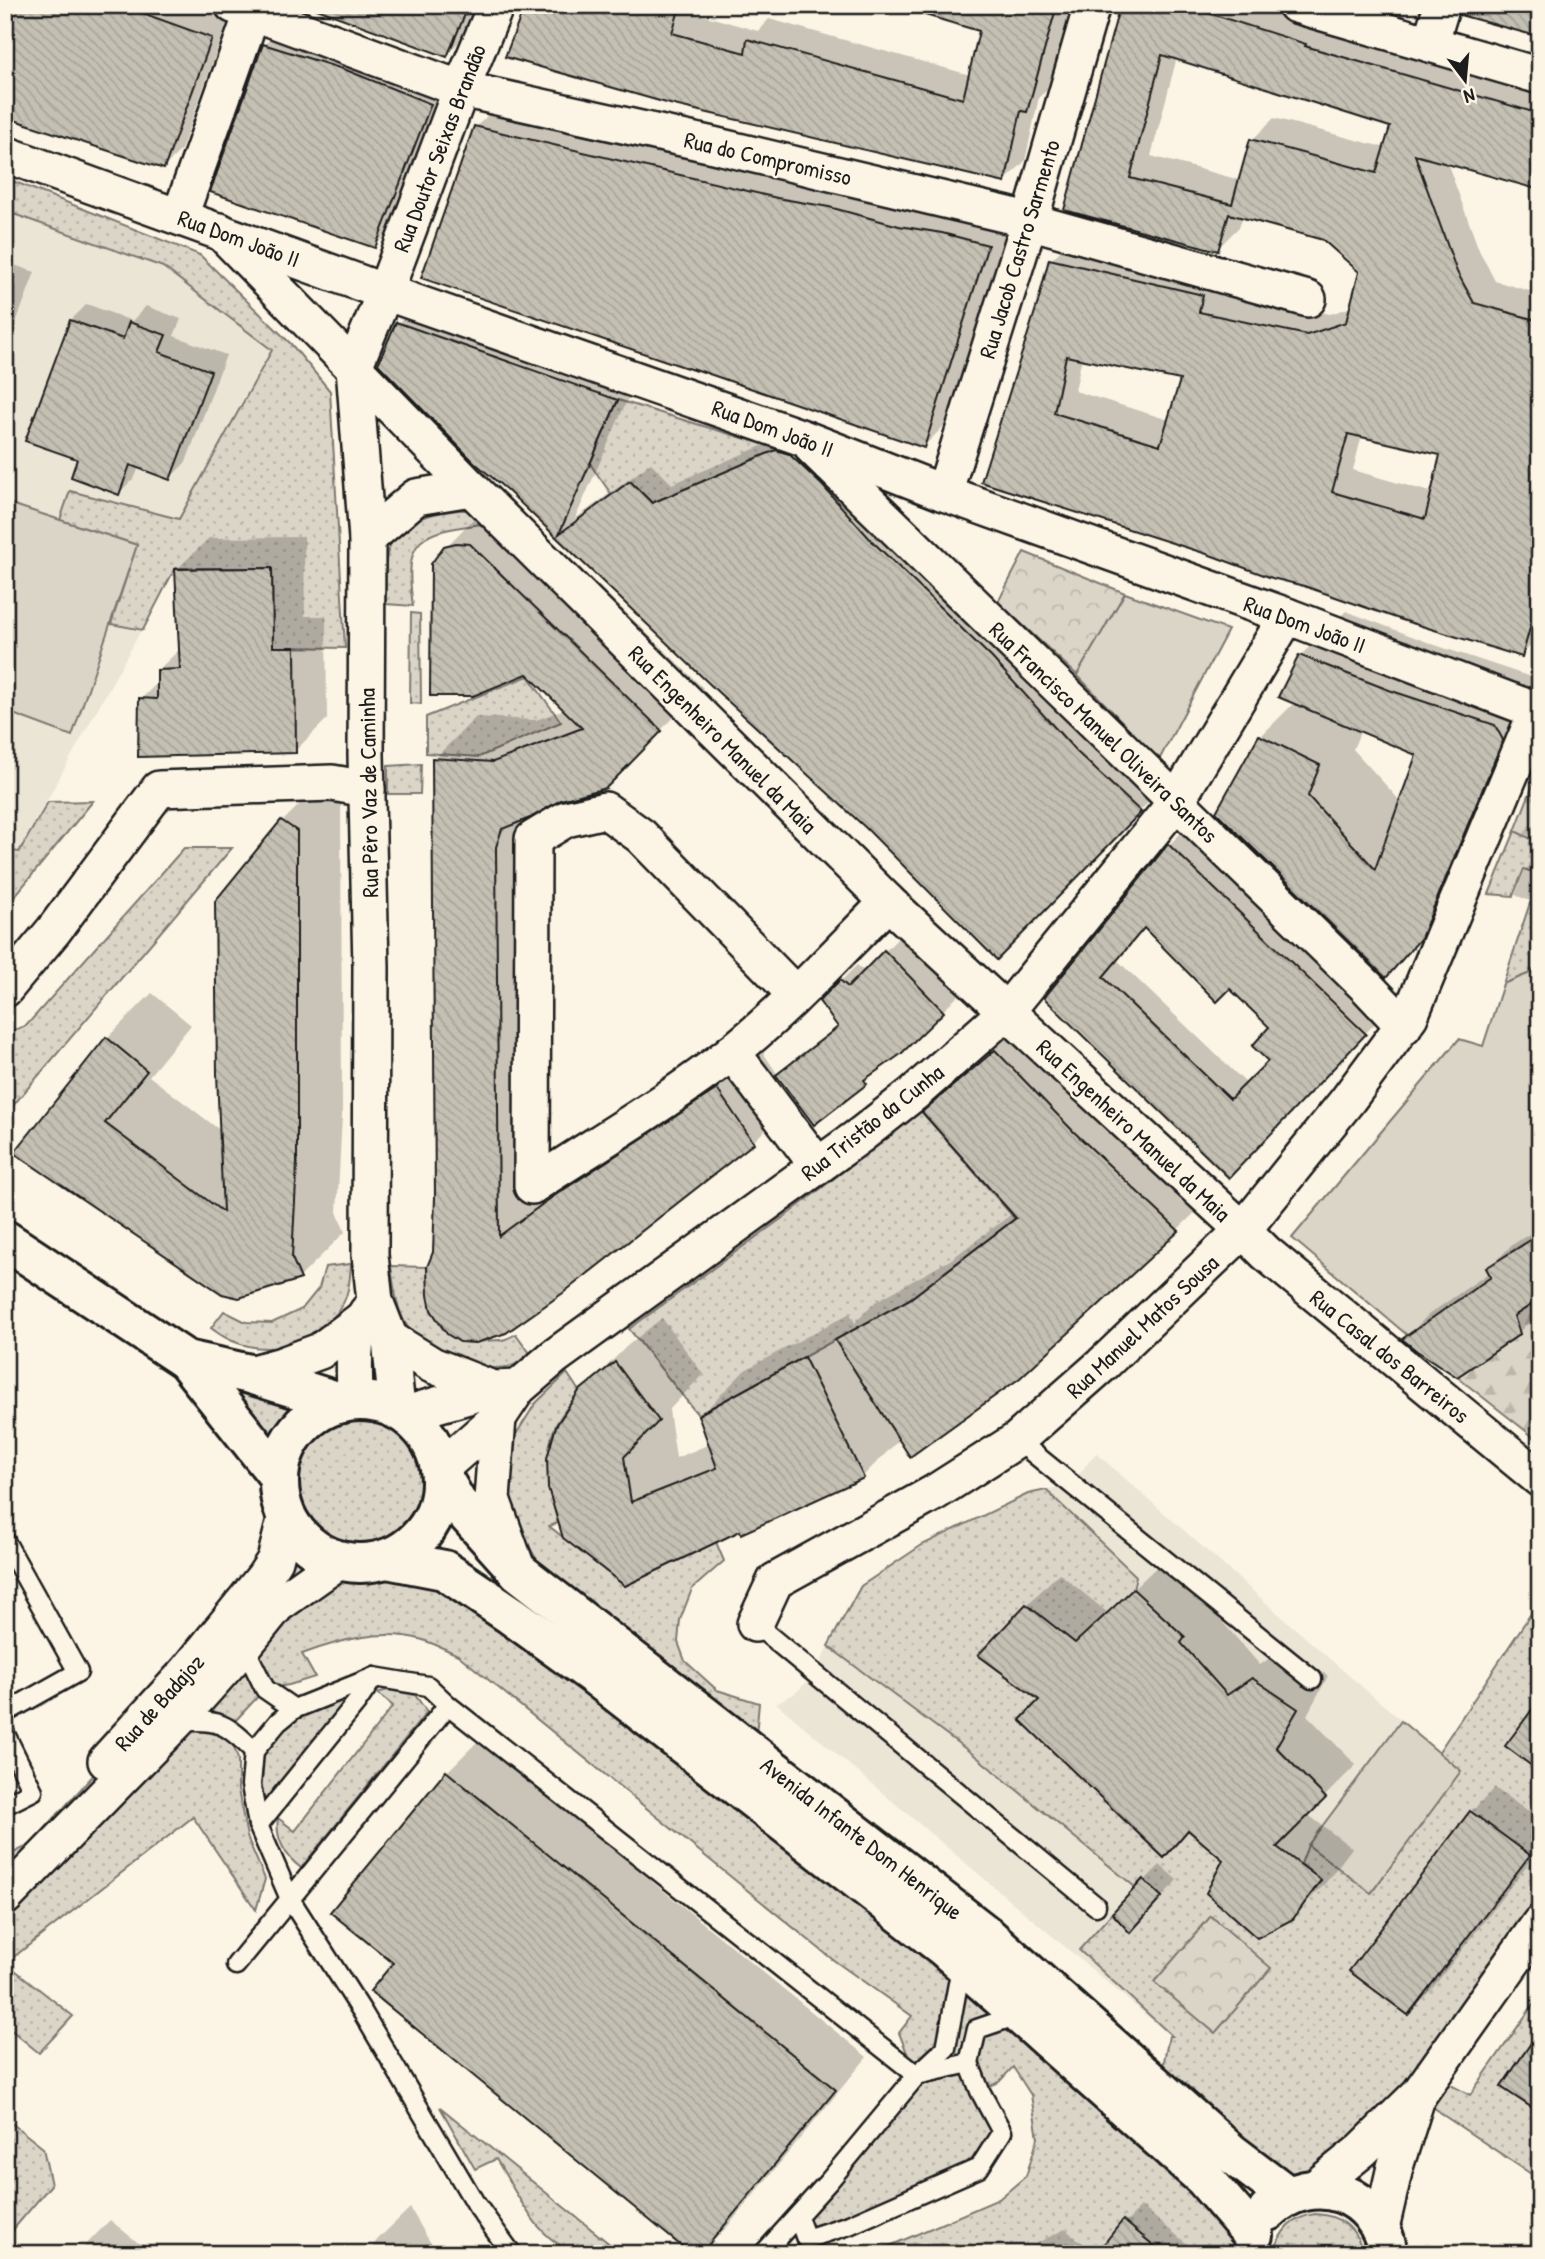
<svg xmlns="http://www.w3.org/2000/svg" width="1545" height="2259" font-family="'Patrick Hand',sans-serif">
	<style>
		.built { fill: #ebe5d6 }
		.grass { fill: url(#grass-dots); stroke: #7c7872; stroke-width: 2 }
		.forest { fill: url(#forest-firs); stroke: #7c7872; stroke-width: 2 }
		.park { fill: url(#park-crowns); stroke: #7c7872; stroke-width: 2 }
		.pitch { fill: #dbd5c8; stroke: #7c7872; stroke-width: 2 }
		.shadow { fill: #0003; fill-rule: evenodd }
		.building { fill: url(#building-back-hatch); stroke: #1c1c1c; stroke-width: 2; fill-rule: evenodd }
		.lines { fill: none; stroke-linecap: round; stroke-linejoin: round }
		.service-casing { stroke: #1c1c1c; stroke-width: 23 }
		.minor-casing { stroke: #1c1c1c; stroke-width: 40 }
		.secondary-casing { stroke: #1c1c1c; stroke-width: 44 }
		.service { stroke: #fcf5e5; stroke-width: 18 }
		.minor { stroke: #fcf5e5; stroke-width: 35 }
		.secondary { stroke: #fcf5e5; stroke-width: 38 }
		.labels { text-anchor: middle; dominant-baseline: central; stroke-width: 5; stroke-linejoin: round; paint-order: stroke }
		.street-label { font-size: 23px; fill: #1c1c1c; stroke: #fcf5e5 }
	</style>
	<defs>
		<pattern id="grass-dots" width="8" height="8" patternUnits="userSpaceOnUse" patternTransform="scale(1.75)"><rect width="8" height="8" fill="#dbd5c8"/><path d="M2 2h.1M6 6h.1" fill="none" stroke="#bbb6ab" stroke-width="1.8" stroke-linecap="round"/></pattern>
		<pattern id="forest-firs" width="22" height="20" patternUnits="userSpaceOnUse" patternTransform="scale(1.75)"><rect width="22" height="20" fill="#dbd5c8"/><path d="M5 1l3.5 6h-7zM16 11l3.5 6h-7z" fill="#bbb6ab"/></pattern>
		<pattern id="park-crowns" width="20" height="18" patternUnits="userSpaceOnUse" patternTransform="scale(1.75)"><rect width="20" height="18" fill="#dbd5c8"/><path d="M2 6a3 3 0 1 1 6 0M12 15a3 3 0 1 1 6 0" fill="none" stroke="#bbb6ab"/></pattern>
		<pattern id="building-back-hatch" width="6" height="6" patternUnits="userSpaceOnUse" patternTransform="scale(1.75)"><rect width="6" height="6" fill="#c4c0b3"/><path d="M-1 5l2 2M0 0l6 6M5-1l2 2" fill="none" stroke="#a8a499"/></pattern>
	</defs>
	<rect width="100%" height="100%" fill="#fcf5e5"/>
	<filter id="ink" filterUnits="userSpaceOnUse"><feTurbulence type="fractalNoise" baseFrequency=".0143" numOctaves="2"/><feDisplacementMap in="SourceGraphic" scale="14" xChannelSelector="R" yChannelSelector="G"/><feConvolveMatrix kernelMatrix="1 2 1 2 8 2 1 2 1" color-interpolation-filters="sRGB"/></filter>
	<g filter="url(#ink)">
		<g class="built">
			<path d="M5,178L200,255L291,344L175,569L5,876Z"/>
			<path d="M1096,1453L1339,1667L1461,1771L1230,2086L776,1703L794,1694L816,1674L828,1646L861,1586L922,1545L1028,1494L1071,1484Z"/>
		</g>
		<g class="grass">
			<path d="M5,178L200,255L291,344L330,391L345,648L273,647L272,568H175L143,630L111,624L137,545L60,520L70,491L179,519L272,350L163,267L5,211Z"/>
			<path d="M618,400L779,449L652,503L630,481L612,495L590,464Z"/>
			<path d="M460,510H469L483,524C419,532 403,537 413,606L386,604C386,589 384,570 387,555C395,520 429,513 460,510Z"/>
			<path d="M411,613L420,614L421,704L410,703Z"/>
			<path d="M528,676L561,722L479,757L426,753V717Z"/>
			<path d="M421,764L420,794H388V766Z"/>
			<path d="M93,801L5,908V850L19,852L48,802Z"/>
			<path d="M1515,831L1540,843V875L1524,869L1513,896L1489,894Z"/>
			<path d="M184,848H232L5,1115V1033L26,1026Z"/>
			<path d="M1530,903L1540,906V965L1528,974L1503,984Z"/>
			<path d="M921,1111L1015,1219L908,1300L698,1415L629,1329L788,1214Z"/>
			<path d="M351,1264C350,1278 349,1295 341,1307C318,1343 274,1357 235,1342C226,1339 218,1333 211,1328L224,1311L246,1322L272,1323L302,1309L319,1288L325,1267Z"/>
			<path d="M391,1266L427,1267C428,1305 436,1350 485,1341C501,1339 500,1343 516,1334L532,1356C524,1360 515,1366 507,1367C467,1373 416,1353 401,1314C395,1299 393,1282 391,1266Z"/>
			<path d="M567,1373L579,1391C572,1402 560,1415 555,1427C542,1460 549,1490 558,1523L549,1526L625,1586L716,1542L724,1561L692,1589L680,1620L678,1642L685,1661L717,1690L759,1703L756,1735L538,1562L515,1521L507,1479L515,1436L535,1404Z"/>
			<path d="M226,1379L300,1406L283,1423L271,1440Z"/>
			<circle cx="360" cy="1482" r="60"/>
			<path d="M1046,1490L1136,1576L1133,1589L1076,1644L1026,1604L978,1655L1039,1700L1020,1720L1164,1858L1188,1830L1223,1860L1207,1893L1293,1919L1321,1881L1301,1864L1308,1845L1372,1892L1460,1771L1438,1753L1540,1600V1896L1423,2056L1437,2070L1433,2076L1470,2095L1540,1995V2030L1501,2087L1540,2113V2180L1443,2115L1419,2095L1314,2189L1267,2160L1161,2076L1169,2036H1172L1079,1950L1112,1913L1130,1933L1162,1897L1143,1879L1135,1887L978,1758L828,1646L861,1586L922,1545L1028,1494Z"/>
			<path d="M297,1553L309,1566L339,1561L444,1570L1021,2014L1250,2249V2254H871L999,2199L1026,2176L1038,2138L1031,2095L1013,2067L999,2082L980,2091L1002,2132L979,2168L806,2239L798,2217L916,2075L899,2033L912,2016L832,1959L458,1655C447,1650 435,1644 423,1640C382,1628 340,1640 302,1654L315,1677L289,1685L265,1689L222,1735L233,1744L238,1759V1790L247,1837L265,1879L256,1910L193,1817L6,1963L73,2016L39,2053L5,2025V1857L30,1845L187,1672L281,1578Z"/>
			<path d="M374,1677L258,1825L254,1751L278,1722Z"/>
			<path d="M388,1690L415,1695L427,1712L301,1868C285,1856 275,1838 278,1818L295,1831L393,1706L377,1693Z"/>
			<path d="M440,2107L622,2254C610,2254 595,2256 583,2254C538,2246 518,2194 496,2159L475,2169Z"/>
			<path d="M5,2118L43,2148L51,2185L5,2239Z"/>
			<path d="M1315,2214C1341,2215 1358,2229 1363,2254H1274C1279,2231 1293,2217 1315,2214Z"/>
		</g>
		<g class="forest">
			<path d="M1540,767V843L1515,831Z"/>
			<path d="M1540,1299V1442L1457,1377L1514,1316Z"/>
		</g>
		<g class="park">
			<path d="M1024,552L1125,593L1077,675L998,602Z"/>
			<path d="M1211,1916L1271,1968L1215,2033L1154,1982Z"/>
		</g>
		<g class="pitch">
			<path d="M5,502L137,545L72,736L5,711Z"/>
			<path d="M1125,593L1228,630L1159,760L1077,675Z"/>
			<path d="M1540,965V1299L1514,1316L1520,1334L1457,1377L1292,1238L1459,1039L1483,1046L1503,984L1528,974Z"/>
			<path d="M1401,1721L1461,1771L1371,1893L1308,1845Z"/>
		</g>
		<g class="shadow">
			<path d="M5,5H184L228,20L181,150L164,167Z"/>
			<path d="M311,5H476L462,39L446,55Z"/>
			<path d="M528,5H694L692,12L758,31L769,19L970,75L982,30L900,5H1071L1047,90L1039,97L1025,161L1005,181Z"/>
			<path d="M1122,5H1274L1540,85V210L1530,207L1535,187L1447,162L1479,250L1495,281L1540,294V636L1521,655L1402,618L983,481L1051,260L1073,238L1220,291L1330,314L1352,307L1361,271L1324,239L1243,216L1239,227L1217,249L1066,209ZM1177,57L1393,126L1386,148L1274,118L1252,140L1240,180L1151,156ZM1082,357L1182,379L1169,420L1075,391ZM1362,435L1442,454L1433,493L1353,470Z"/>
			<path d="M280,29L445,88L391,230L375,246L264,45Z"/>
			<path d="M497,106L1008,223L945,425L924,446L476,127Z"/>
			<path d="M5,262L35,272L5,352Z"/>
			<path d="M87,304L132,321L146,306L181,319L174,336L226,355L186,462L170,478L139,467L135,477L119,493L79,458L71,320Z"/>
			<path d="M417,304L636,380L575,519L651,463L672,484L797,431L1159,791L1016,939L868,828L508,489L398,323Z"/>
			<path d="M499,501L513,502L703,688L605,786L560,798L538,811L540,1197L760,1048L778,1075L794,1059L839,1025L821,1001L857,965L865,972L901,935L959,995L900,1053L814,1122L796,1099L753,1142L449,1332L435,1252L434,759L476,717L536,720L565,709L446,547L488,504Z"/>
			<path d="M304,537L305,616H326L327,719L295,751L141,699L159,681L158,670L181,648L177,569L209,538Z"/>
			<path d="M1346,611L1435,645L1540,680V712L1431,930L1386,975L1261,736L1295,702L1300,656ZM1361,730L1418,754L1401,802L1353,749Z"/>
			<path d="M328,776L341,785L342,1116L337,1212L345,1232L300,1277L16,1153L107,1038L152,993L191,1025L149,1076L221,1131L283,821Z"/>
			<path d="M1185,829L1381,1017L1245,1160L1046,997L1169,845ZM1146,927L1230,987L1272,1027L1271,1061L1247,1084L1117,960Z"/>
			<path d="M1533,863L1540,865V905L1515,895L1525,870Z"/>
			<path d="M1034,1013L1113,1094L1216,1192L1177,1230L900,1439L863,1476L741,1528L626,1584L581,1392L627,1346L662,1318L703,1374L669,1410L676,1458L710,1444L700,1416L745,1370L850,1313L855,1323L875,1302L950,1260L1013,1213L924,1113L963,1074Z"/>
			<path d="M1540,1227V1311L1519,1332L1405,1339L1428,1315L1490,1272L1488,1269L1512,1245Z"/>
			<path d="M1166,1558L1215,1604L1212,1610L1260,1665L1285,1647L1328,1676L1307,1715L1356,1765L1307,1814L1352,1848L1324,1885L1292,1917L1190,1829L1164,1856L1042,1699L1027,1605L1059,1573L1108,1613Z"/>
			<path d="M1540,1635V1649L1533,1644Z"/>
			<path d="M479,1740L867,2057L729,2225L700,2254L395,1962L333,1911L447,1772Z"/>
			<path d="M1495,1788L1540,1820V1848L1432,1989L1408,2013L1352,1970L1471,1812Z"/>
			<path d="M1160,1865L1177,1880L1146,1915L1144,1881Z"/>
			<path d="M1141,2206L1191,2247L1186,2254H1099Z"/>
			<path d="M410,2208L437,2254H367L378,2239Z"/>
			<path d="M110,2220L152,2254H77Z"/>
			<path d="M1065,2229L1096,2254H1026L1037,2243Z"/>
		</g>
		<g class="building">
			<path d="M5,5H120L212,38L164,169L5,117Z"/>
			<path d="M315,5H469L447,57L314,8Z"/>
			<path d="M525,5H664L679,10L672,33L745,53L747,39L963,99L979,31L915,12L916,5H1057L1027,112L1021,111L1005,183L670,104L505,57Z"/>
			<path d="M1120,5H1183L1306,44L1305,46L1540,114V190L1415,155L1457,272L1474,303L1540,321V591L1522,657L1402,620L1304,586L1272,578L1210,555L981,482L1038,302L1049,259L1203,295L1199,312L1307,335L1346,322L1359,272L1323,240L1229,214L1218,251L1064,210ZM1162,55L1390,127L1376,173L1250,139L1232,204L1130,178ZM1066,356L1180,380L1160,445L1054,413ZM1348,434L1440,455L1425,519L1332,492Z"/>
			<path d="M1462,5H1540V37L1460,15Z"/>
			<path d="M263,44L346,70L431,104L375,248L210,192Z"/>
			<path d="M474,126L777,198L829,207L899,226L942,233L988,245L924,448L692,368L696,371L421,278Z"/>
			<path d="M70,320L123,339L129,322L166,335L159,352L211,371L170,480L130,465L119,495L71,477L77,459L25,441Z"/>
			<path d="M396,322L618,400L559,534L630,481L652,503L776,450L789,454L822,485L871,540L992,658L1076,751L1141,812L997,960L867,829L719,693L507,490L475,463L378,364Z"/>
			<path d="M456,543L470,544L662,731L606,788L561,800L530,818L502,829L496,847L499,1236L551,1198L717,1089L754,1143L563,1293L506,1333L476,1343L460,1342L447,1334L431,1310L428,1295L427,1267L433,1252L435,1197L432,758L493,762L582,728L527,674L473,696H430L431,564L444,546Z"/>
			<path d="M272,568L273,647H295L296,753L138,757L139,698L157,699V670L180,669L175,569Z"/>
			<path d="M1299,655L1389,690L1495,725L1503,740L1421,938L1386,978L1216,812L1259,735L1320,765L1308,796L1375,869L1416,755L1278,697Z"/>
			<path d="M281,820L297,831V1163L292,1258L301,1279L239,1298L222,1294L14,1153L106,1037L147,1071L105,1123L223,1212L217,1074L215,901Z"/>
			<path d="M1168,844L1366,1034L1229,1178L1044,998ZM1144,928L1217,1002L1230,989L1269,1027L1252,1046L1268,1061L1230,1099L1103,977Z"/>
			<path d="M884,950L944,1012L901,1054L864,1080L867,1084L814,1125L776,1075L838,1027L819,1001L840,980L848,987Z"/>
			<path d="M995,1050L1074,1132L1179,1231L1020,1378L910,1457L835,1340L910,1299L1016,1218L922,1112Z"/>
			<path d="M1540,1234V1299L1514,1316L1520,1334L1457,1377L1417,1351L1402,1339L1491,1277L1486,1268Z"/>
			<path d="M804,1357L864,1478L741,1534L740,1531L625,1586L563,1538L548,1488L547,1458L556,1426L579,1391L615,1362L659,1421L624,1457L631,1502L717,1468L698,1415Z"/>
			<path d="M1133,1589L1185,1637L1181,1643L1227,1695L1252,1678L1298,1709L1276,1747L1326,1798L1277,1847L1321,1880L1293,1919L1257,1938L1206,1893L1223,1860L1188,1830L1164,1858L1020,1720L1039,1700L978,1655L1026,1604L1075,1643Z"/>
			<path d="M1540,1699V1772L1505,1746Z"/>
			<path d="M446,1771L836,2090L701,2254H691L370,1991L393,1963L330,1912Z"/>
			<path d="M1470,1811L1530,1855L1408,2015L1349,1971Z"/>
			<path d="M1143,1879L1162,1897L1130,1933L1112,1913Z"/>
			<path d="M1540,2030V2113L1501,2087Z"/>
			<path d="M1123,2220L1164,2254H1096Z"/>
		</g>
		<g class="lines">
			<g class="service-casing">
				<g id="service">
					<path d="M1017,1440L1312,1679"/>
					<path d="M5,1541L78,1672L5,1713"/>
					<path d="M755,1624L1096,1906"/>
					<path d="M244,1646L265,1689L294,1709"/>
					<path d="M448,1705L290,1899L363,2013L475,2203L512,2254"/>
					<path d="M179,1722C218,1718 227,1724 254,1751"/>
					<path d="M5,1734L33,1791L5,1805"/>
					<path d="M258,1825L357,1702L374,1677"/>
					<path d="M236,1965L290,1899L258,1825L251,1785L254,1751L278,1722L294,1709L374,1677L428,1686L448,1705L917,2075L969,2063"/>
					<path d="M798,2217L806,2239L849,2225L979,2168L1002,2132L980,2091L969,2063L977,2029L1021,2014"/>
					<path d="M763,2254L829,2181L917,2075L946,2048L962,1962"/>
				</g>
			</g>
			<g class="minor-casing">
				<g id="minor">
					<path d="M233,5L461,89L713,145L1008,215L1308,299"/>
					<path d="M1296,5L1540,76"/>
					<path d="M1430,44L1442,5"/>
					<path d="M5,154L385,292L803,438L944,493L1287,616L1537,711"/>
					<path d="M180,216L255,5"/>
					<path d="M220,231L471,488L888,902L1243,1230L1266,1253L1540,1479"/>
					<path d="M813,448L1367,987L1404,1026"/>
					<path d="M944,493L1034,207L1092,5"/>
					<path d="M367,539L416,497L471,488"/>
					<path d="M5,989L54,930L159,789L332,783L367,789"/>
					<path d="M796,995L641,836L605,810L566,819L533,839L532,1186C599,1142 668,1102 731,1053C788,1008 837,953 888,902"/>
					<path d="M732,1052L818,1166"/>
					<path d="M390,1339L432,1365L493,1389"/>
					<path d="M250,1374L282,1365L320,1351L361,1320"/>
					<path d="M355,1401C355,1373 350,1336 367,1312"/>
					<path d="M397,1409L390,1339L375,1301L370,1255L371,967L366,755L367,539L354,367L385,292L461,89L496,5"/>
					<path d="M405,1414L493,1389L518,1388"/>
					<path d="M498,1418L492,1499L517,1568"/>
					<path d="M441,1468L498,1418L518,1388L554,1357L862,1134L913,1094L1006,1012L1176,802L1287,616"/>
					<path d="M755,1624L775,1581L934,1493L1017,1440L1102,1365L1243,1230L1347,1101L1410,1016L1540,703"/>
					<path d="M106,1761L187,1672L264,1577L275,1560L286,1516"/>
					<path d="M5,1897L176,1722L244,1646L277,1605L339,1561"/>
					<path d="M1314,2189L1362,2150L1419,2094L1540,1923"/>
					<path d="M1381,2228L1395,2167L1416,2101"/>
				</g>
			</g>
			<g class="secondary-casing">
				<g id="secondary">
					<path d="M5,1240L186,1360L279,1477"/>
					<path d="M186,1360L250,1374L343,1403"/>
					<circle cx="360" cy="1482" r="81"/>
					<path d="M442,1477L457,1503L519,1572L985,1934L1231,2153L1288,2196"/>
					<path d="M387,1559L444,1570L511,1615L594,1675L945,1948L1204,2178L1253,2235"/>
					<path d="M1268,2211C1314,2168 1379,2193 1388,2254"/>
				</g>
			</g>
			<use href="#service" class="service"/>
			<use href="#minor" class="minor"/>
			<use href="#secondary" class="secondary"/>
		</g>
	</g>
	<g class="labels">
		<g class="street-label">
			<text transform="translate(439 148) rotate(-69)">Rua Doutor Seixas Brandão</text>
			<text transform="translate(768 158) rotate(13)">Rua do Compromisso</text>
			<text transform="translate(239 238) rotate(20)">Rua Dom João II</text>
			<text transform="translate(1019 249) rotate(-73)">Rua Jacob Castro Sarmento</text>
			<text transform="translate(773 428) rotate(20)">Rua Dom João II</text>
			<text transform="translate(1305 624) rotate(20)">Rua Dom João II</text>
			<text transform="translate(1104 732) rotate(44)">Rua Francisco Manuel Oliveira Santos</text>
			<text transform="translate(723 739) rotate(45)">Rua Engenheiro Manuel da Maia</text>
			<text transform="translate(368 793) rotate(-91)">Rua Pêro Vaz de Caminha</text>
			<text transform="translate(872 1122) rotate(-38)">Rua Tristão da Cunha</text>
			<text transform="translate(1134 1130) rotate(43)">Rua Engenheiro Manuel da Maia</text>
			<text transform="translate(1142 1326) rotate(-43)">Rua Manuel Matos Sousa</text>
			<text transform="translate(1390 1356) rotate(39)">Rua Casal dos Barreiros</text>
			<text transform="translate(159 1702) rotate(-48)">Rua de Badajoz</text>
			<text transform="translate(862 1838) rotate(38)">Avenida Infante Dom Henrique</text>
		</g>
	</g>
	<rect width="1545" height="2259" fill="none" stroke="#fcf5e5" stroke-width="28"/>
	<rect x="14" y="14" width="1517" height="2231" fill="none" stroke="#1c1c1c" stroke-width="2.5" filter="url(#ink)"/>
	<g transform="translate(1465 80) rotate(164)" stroke="#fcf5e5" stroke-width="5" paint-order="stroke">
	<path d="M0-5L12 26L0 18L-12 26Z" fill="#1c1c1c"/>
	<text y="-10" font-size="19" font-weight="bold" text-anchor="middle" fill="#1c1c1c">N</text>
	</g>
</svg>
